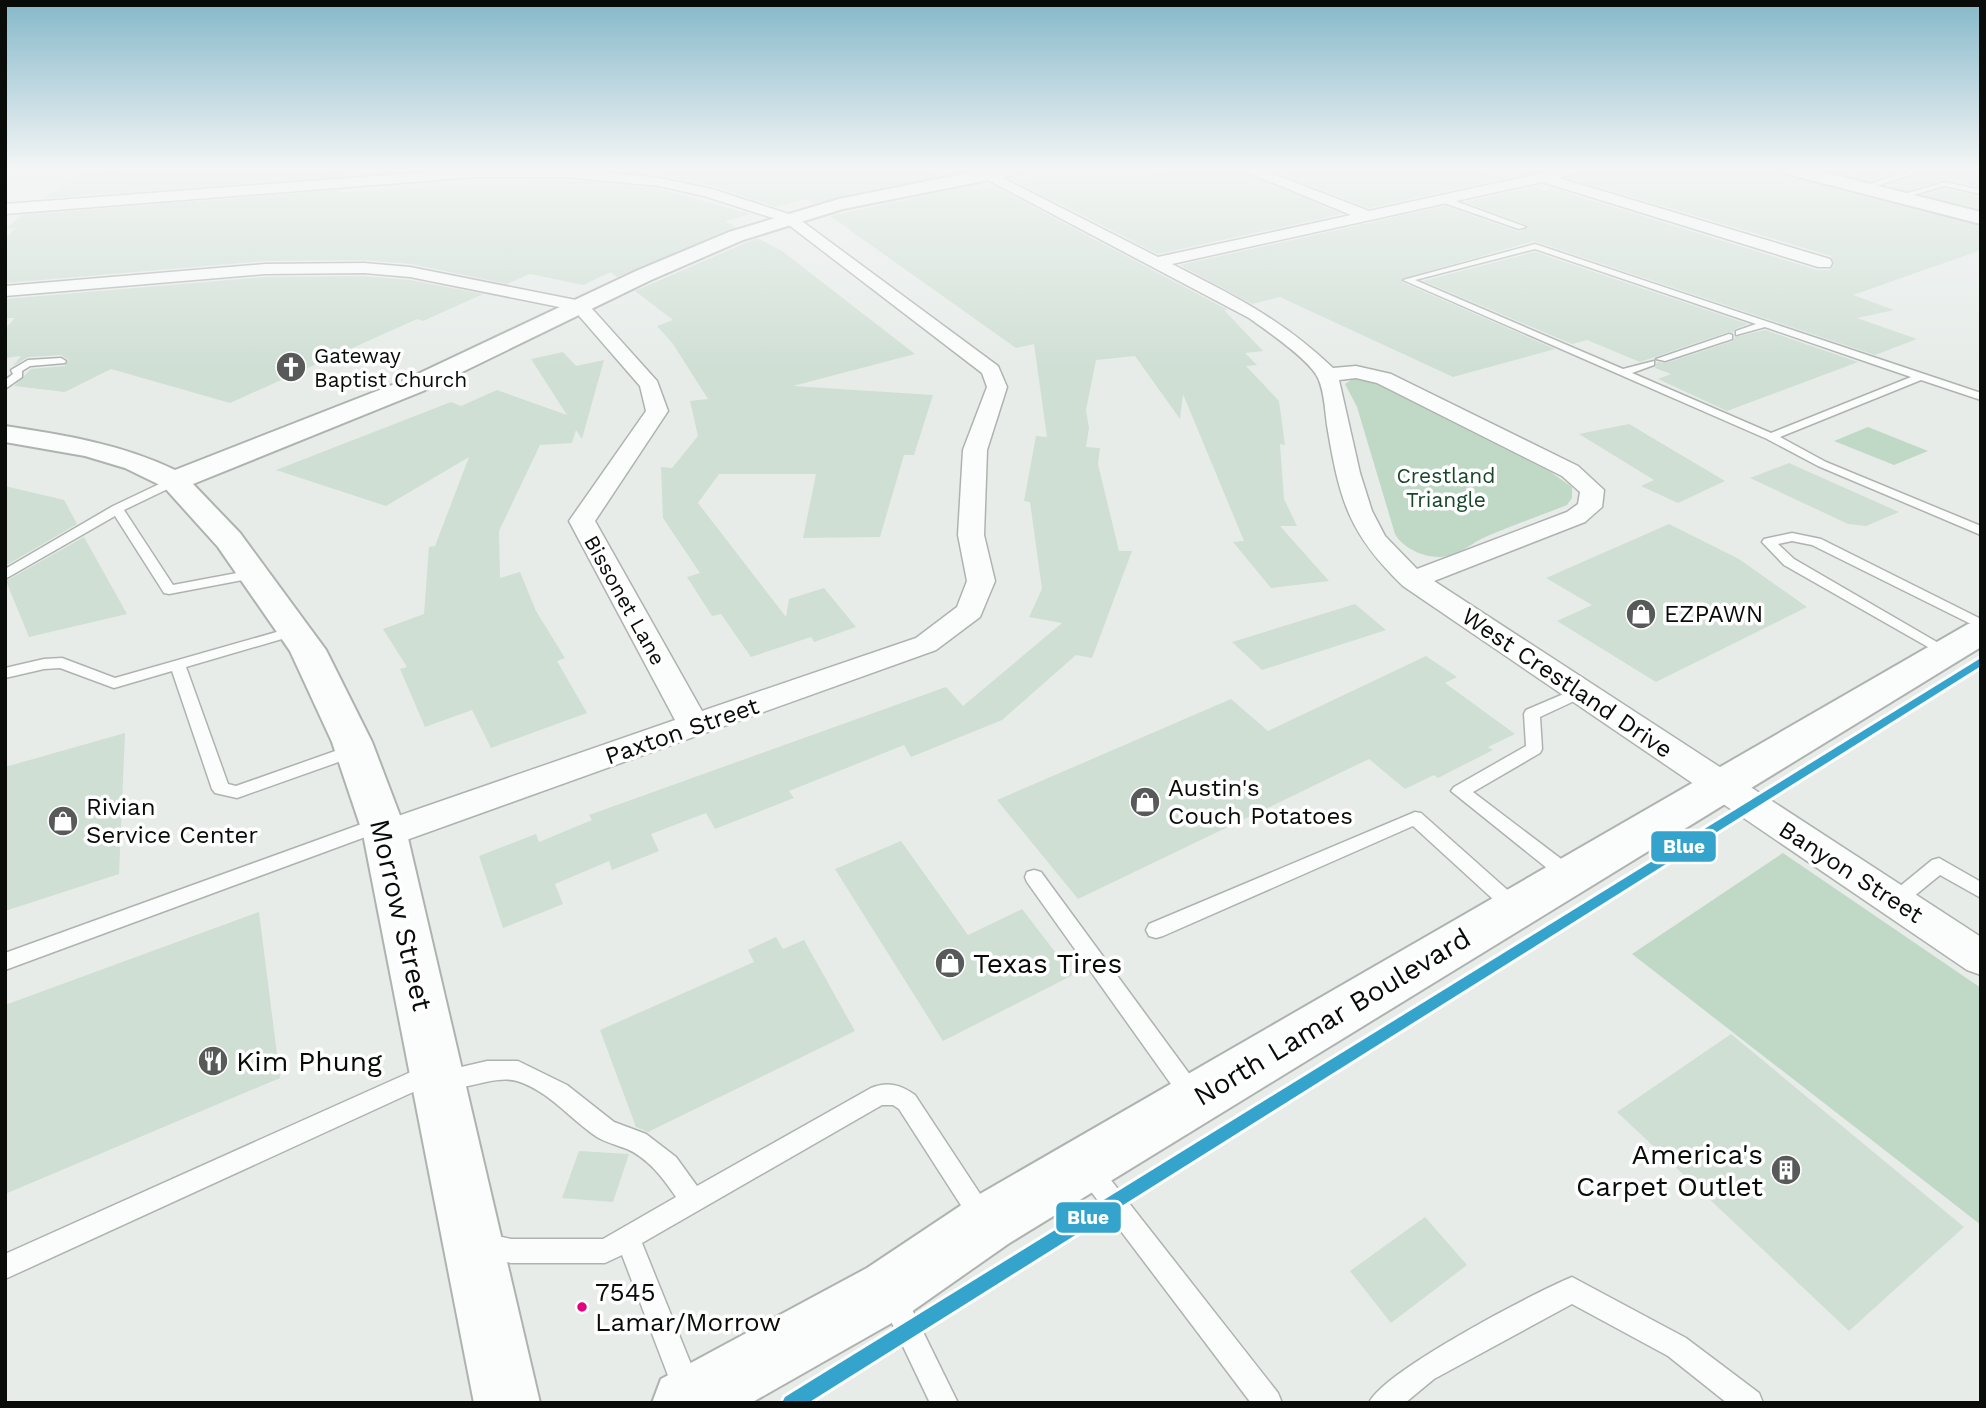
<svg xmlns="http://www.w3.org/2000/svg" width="1986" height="1408" font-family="'Work Sans',sans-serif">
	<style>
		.green { fill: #c0d9c7 }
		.building { fill: #cfdfd4 }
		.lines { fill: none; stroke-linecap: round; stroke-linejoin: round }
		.service-casing { stroke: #afb3b0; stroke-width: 3 }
		.minor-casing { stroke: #afb3b0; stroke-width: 3 }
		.tertiary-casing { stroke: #afb3b0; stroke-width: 4 }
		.primary-casing { stroke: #afb3b0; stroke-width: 4 }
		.service { fill: #fbfcfc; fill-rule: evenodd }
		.minor { fill: #fbfcfc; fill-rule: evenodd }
		.tertiary { fill: #fbfcfc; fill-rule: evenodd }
		.primary { fill: #fbfcfc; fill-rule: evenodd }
		.rail-1-casing { stroke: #fff; stroke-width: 6 }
		.rail-1 { fill: #34a4cd; fill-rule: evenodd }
		.bus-dot { fill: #e5007d; stroke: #fff; stroke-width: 2.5 }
		.labels { text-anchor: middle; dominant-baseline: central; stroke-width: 7; stroke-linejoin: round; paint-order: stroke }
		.far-poi-label { font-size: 21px; fill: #0a0c0a; stroke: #fff; text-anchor: start }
		.far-park-label { font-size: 21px; fill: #174729; stroke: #fff }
		.far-street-label { font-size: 21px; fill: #0a0c0a; stroke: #fff }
		.poi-label { font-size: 24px; fill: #0a0c0a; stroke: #fff; text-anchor: start }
		.street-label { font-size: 24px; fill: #0a0c0a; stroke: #fff }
		.near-bus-label { font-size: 26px; fill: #0a0c0a; stroke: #fff; text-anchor: start }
		.near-street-label { font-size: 28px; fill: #0a0c0a; stroke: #fff }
		.near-poi-label { font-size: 28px; fill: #0a0c0a; stroke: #fff; text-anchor: start }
		.line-badge { stroke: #fff; stroke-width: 2.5 }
		.badge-label { font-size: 19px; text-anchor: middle; font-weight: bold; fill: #fff }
	</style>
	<rect width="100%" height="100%" fill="#e7ece9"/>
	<g class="green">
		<path d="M1354,378L1373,380L1549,471L1572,487V498L1567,505C1538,517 1509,526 1481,539C1470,545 1459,554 1447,556C1429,560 1404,550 1395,534L1357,407L1345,384Z"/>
		<path d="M1868,427L1928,451L1894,465L1834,441Z"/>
		<path d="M1783,853L1981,988V1225L1632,954Z"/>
	</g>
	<g class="building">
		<path d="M103,170L221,171L350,170L347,176L45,198L79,172Z"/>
		<path d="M611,170H928L940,176L813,204L806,199L776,207L713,186L659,175Z"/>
		<path d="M1170,170H1240L1342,214L1158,254L1017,182L1070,173L1081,178L1113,173L1125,178Z"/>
		<path d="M1271,170H1479L1505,178L1369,208Z"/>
		<path d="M1586,170H1783L1786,177L1981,226V250L1853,295L1894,310L1857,318L1917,339L1875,355L1534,241L1401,279L1402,282L1555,349L1453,377L1280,297L1252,304L1180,265L1445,206L1520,232L1528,226L1465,202L1533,187L1548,191V187L1817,270H1830L1834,264L1831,256L1568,178Z"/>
		<path d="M1827,170H1903L1870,181Z"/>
		<path d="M1927,170H1981V187L1946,179L1907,191L1886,185Z"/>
		<path d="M584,181L659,189L751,214L725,221L736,227L617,277L611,272L583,285L530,274L507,284L411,264L364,260L265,261L5,283V238L16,228L5,229L23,215L339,190L338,193L429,186Z"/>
		<path d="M994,186L1228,310H1224L1263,351L1245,353L1257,365L1246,366L1279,401L1285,445L1280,444L1284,499L1297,526H1280L1329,581L1271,588L1233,542L1244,541L1183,394L1180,419L1135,356L1096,360L1086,410L1089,428L1086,447L1100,448L1098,464L1119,551H1132L1092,658L1076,655L1002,720L911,757L904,745L789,791L794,798L715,829L706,813L651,834L659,851L612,870L609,861L555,884L563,904L503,928L479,856L536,834L539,842L592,820L589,815L946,687L963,706L1062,623L1029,617L1042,589L1030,502L1024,501L1036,436L1047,437L1034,344L1016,348L830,216L965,187L972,190Z"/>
		<path d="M1945,189L1981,196V209L1923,195Z"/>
		<path d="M757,238L782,251L915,354L793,386L933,395L914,455H904L880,537L803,538L816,474H719L698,503L786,617L789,599L824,588L856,627L814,642L811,637L751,657L721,614L712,616L687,577L700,573L663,518L661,467L672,468L698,436L690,401L708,399L673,344L657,326L673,320L635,291Z"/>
		<path d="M1535,252L1748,324L1735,329L1733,333L1728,332L1640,362L1587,340L1572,344L1423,281Z"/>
		<path d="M364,276L410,280L483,294L423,321L417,319L230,403L111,369L65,392L14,386L31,369L65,366L69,360L61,355L28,357L13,366L21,356L5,358V329L15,318H5V299L265,277Z"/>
		<path d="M1765,330L1858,362L1727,411L1658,379L1671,374L1655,368L1657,362L1666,363L1733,341L1735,337Z"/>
		<path d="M563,352L576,366L604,360L582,439L576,430L572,443L540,445L499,531L500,578L520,572L536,611L565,658L557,661L587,713L491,748L472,710L425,727L400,669L407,667L383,629L424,614L429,547L435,546L469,457L386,506L276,470L451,402L461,406L497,390L567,415L531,359Z"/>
		<path d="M1629,424L1725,481L1678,503L1641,486L1654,480L1579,434Z"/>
		<path d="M1789,463L1899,512L1866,526L1848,524L1750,478Z"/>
		<path d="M5,486L64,500L77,524L5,566Z"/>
		<path d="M1669,524L1739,559L1807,607L1656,682L1557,621L1592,605L1546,578Z"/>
		<path d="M84,537L127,614L29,637L6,581Z"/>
		<path d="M1355,604L1386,630L1262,670L1232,642Z"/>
		<path d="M1426,656L1457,677L1445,683L1515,734L1488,747L1493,750L1438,778L1434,775L1405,789L1369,759L1078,899L997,800L1231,699L1268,731Z"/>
		<path d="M125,733L119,874L5,911V767Z"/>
		<path d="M901,841L968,935L1022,909L1073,975L943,1041L835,869Z"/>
		<path d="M259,912L280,1078L5,1194V1005Z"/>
		<path d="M776,937L783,949L804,940L855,1031L648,1132L636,1127L600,1030L754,962L748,950Z"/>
		<path d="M1731,1034L1964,1227L1849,1331L1617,1112Z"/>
		<path d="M579,1151L629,1154L613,1202L562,1198Z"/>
		<path d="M1425,1217L1467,1265L1391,1323L1350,1271Z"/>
	</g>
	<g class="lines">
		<g class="service-casing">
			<g id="service">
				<path d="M1913,170H1925L1864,190L1857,188Z"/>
				<path d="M1945,182L1981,190V194L1945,186L1898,199L1894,197Z"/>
				<path d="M1441,198H1447L1526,227L1519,229L1441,202Z"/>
				<path d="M1535,244L1981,393V400L1921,380L1780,437L1826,462L1981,526V535L1818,466L1767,439L1403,280ZM1535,249L1756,324L1736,331V335L1765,327L1911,377L1771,433L1632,373L1654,365V361L1623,369L1415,280Z"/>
				<path d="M1729,334L1732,335V339L1665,361L1656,359Z"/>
				<path d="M61,358L66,361L65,363L30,366L22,371V377L5,389V380L13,374L11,370L28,360Z"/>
				<path d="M174,477L178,478V484L124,510L173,585L253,570L258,571L260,574L258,577L169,594L164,593L115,516L5,579V569L113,506Z"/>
				<path d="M1792,533L1821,539L1981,619V629L1812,545L1792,541L1778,544L1794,559L1954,652L1947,657L1942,655L1784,565L1762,542L1764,539Z"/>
				<path d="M294,627L299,628L301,631L299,634L186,667L228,784L236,786L355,744L363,750L361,754L237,798L215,793L212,789L172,671L114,688L60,668L44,669L5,678V668L44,659L62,658L115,678Z"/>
				<path d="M1580,687L1588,692L1585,696L1540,717L1542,749L1540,753L1473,792L1577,871L1579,876L1577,881L1570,883L1563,881L1451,791L1454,787L1526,746L1524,714L1526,710Z"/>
				<path d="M1415,812L1421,813L1521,902L1524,907L1521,912L1514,915L1507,912L1413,826L1163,936L1156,938L1149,936L1146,930L1149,924Z"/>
				<path d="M381,817L387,819L390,824L387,829L5,970V953Z"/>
				<path d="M1939,858L1981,882V898L1940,875L1902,906L1895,909L1888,906L1885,901L1888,896L1932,860Z"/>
				<path d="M1034,870L1041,872L1199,1087L1202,1094L1199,1101L1191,1104L1183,1101L1027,882L1025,877L1027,872Z"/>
				<path d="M487,1061H518L567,1085L614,1122L646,1134L676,1157L697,1186L871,1088C888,1081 901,1085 915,1095L994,1215L991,1224L982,1227L973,1224L899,1109L893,1105H882L642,1243L701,1389L697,1399L687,1403L677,1399L622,1255L605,1263H511L474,1254L471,1245L474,1236L483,1233L511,1239H603L676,1197C663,1178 648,1158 627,1149C617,1145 605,1142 597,1137C570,1119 549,1091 517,1081C491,1074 459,1095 437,1087L435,1082L5,1279V1254L422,1067L430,1064L438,1067L440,1072Z"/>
				<path d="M1088,1158L1096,1161L1278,1393L1282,1403H1251L1080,1177L1076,1169L1080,1161Z"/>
				<path d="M1572,1277L1686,1338L1759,1393L1763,1403H1727L1668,1356L1572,1304L1434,1379L1405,1403H1369C1382,1372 1535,1292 1572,1277Z"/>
				<path d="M893,1285L902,1289L958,1403H930L880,1298L884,1289Z"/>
			</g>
		</g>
		<g class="minor-casing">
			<g id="minor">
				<path d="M455,170H582L659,178L712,189L795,216L998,366L1007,387L987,450L984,535L995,581L980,617L936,650L398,843L385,847L372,843L367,834L372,825L675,720L569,521L646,411L640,386L574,310L410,277L364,273L265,274L5,296V286L265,264L364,263L410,267L586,302L657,381L668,411L595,521L702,711L916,638L957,607L967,581L958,535L963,450L987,387L982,373L785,222L704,196L659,186L566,177H475L5,214V204Z"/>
				<path d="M969,170H987L1158,257L1351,215L1242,170H1263L1369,211L1556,170H1584L1559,178L1830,259L1832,263L1830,267H1818L1542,182L1172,264C1236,297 1280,318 1333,368L1356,366L1391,374L1578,466L1604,490L1602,507L1585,522L1434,581L1981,937V975L1967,970L1403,586C1350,535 1340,502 1328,431C1325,415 1325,392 1318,378C1310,360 1266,330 1249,318ZM1356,378L1377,383L1562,476L1580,492L1578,504L1567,512L1417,569L1385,536L1372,511L1360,473L1339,380Z"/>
			</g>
		</g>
		<g class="tertiary-casing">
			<g id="tertiary">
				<path d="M982,170H1022L1014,175L843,209L743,240L651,280L423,391L193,484L240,533L326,650L372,742L407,834L540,1403H474L363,834L332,742L290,651L218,547L164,487L125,468L85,456L5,442V426C64,435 121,444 175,470L405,380L636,271L729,232L839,199Z"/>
				<path d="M1785,170H1815L1981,212V224L1787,174Z"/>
			</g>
		</g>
		<g class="primary-casing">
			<path id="primary" d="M1981,621V647L1008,1244L911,1312L751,1403H652L661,1379L867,1268L966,1202L1968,624Z"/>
		</g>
		<use href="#service" class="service"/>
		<use href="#minor" class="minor"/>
		<use href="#tertiary" class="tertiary"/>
		<use href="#primary" class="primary"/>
		<g class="rail-1-casing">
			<path id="rail-1" d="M1981,658V666L808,1403H782L785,1397Z"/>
		</g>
		<use href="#rail-1" class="rail-1"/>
	</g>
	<linearGradient id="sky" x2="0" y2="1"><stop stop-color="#85b8ca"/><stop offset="0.46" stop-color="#f4f6f5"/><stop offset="1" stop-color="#f4f6f5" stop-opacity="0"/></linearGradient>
	<rect width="1986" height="367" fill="url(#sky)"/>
	<defs>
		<g id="church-disc" transform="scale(1.575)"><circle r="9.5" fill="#575a58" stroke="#fff"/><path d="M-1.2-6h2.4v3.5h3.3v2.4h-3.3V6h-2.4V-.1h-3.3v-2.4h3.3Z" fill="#fff"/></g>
		<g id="shop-disc" transform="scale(1.575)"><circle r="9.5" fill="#575a58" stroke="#fff"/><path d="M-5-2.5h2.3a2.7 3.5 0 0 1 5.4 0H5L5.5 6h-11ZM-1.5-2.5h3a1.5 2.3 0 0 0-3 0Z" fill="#fff"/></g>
		<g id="restaurant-disc" transform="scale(1.575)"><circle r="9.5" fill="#575a58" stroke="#fff"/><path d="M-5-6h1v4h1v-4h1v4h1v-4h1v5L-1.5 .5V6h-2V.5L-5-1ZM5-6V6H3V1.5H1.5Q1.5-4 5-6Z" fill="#fff"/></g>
		<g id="building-disc" transform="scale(1.575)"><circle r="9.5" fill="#575a58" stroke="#fff"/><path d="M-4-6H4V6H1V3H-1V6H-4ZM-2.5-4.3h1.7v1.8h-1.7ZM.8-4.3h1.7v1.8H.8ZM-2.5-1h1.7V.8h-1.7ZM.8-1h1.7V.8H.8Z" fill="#fff"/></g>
	</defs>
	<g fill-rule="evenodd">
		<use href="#church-disc" x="291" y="367"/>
		<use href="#shop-disc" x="1641" y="614"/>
		<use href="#shop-disc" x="1145" y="802"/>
		<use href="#shop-disc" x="63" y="821"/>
		<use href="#shop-disc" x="950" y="963"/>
		<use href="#restaurant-disc" x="213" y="1061"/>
		<use href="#building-disc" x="1786" y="1170"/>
	</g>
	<circle class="bus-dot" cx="582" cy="1307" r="6"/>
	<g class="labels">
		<g class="far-poi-label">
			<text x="314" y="355">Gateway<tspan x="314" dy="24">Baptist Church</tspan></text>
		</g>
		<g class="far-park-label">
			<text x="1446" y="475">Crestland<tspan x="1446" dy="24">Triangle</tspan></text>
		</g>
		<g class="far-street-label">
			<text transform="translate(625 600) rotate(61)">Bissonet Lane</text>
		</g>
		<g class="poi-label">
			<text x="1664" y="614">EZPAWN</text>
			<text x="1168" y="788">Austin's<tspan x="1168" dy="28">Couch Potatoes</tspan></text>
			<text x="86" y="807">Rivian<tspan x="86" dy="28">Service Center</tspan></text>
		</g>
		<g class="street-label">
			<text transform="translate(1567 683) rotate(34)">West Crestland Drive</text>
			<text transform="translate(682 731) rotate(-19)">Paxton Street</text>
			<text transform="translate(1851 872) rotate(33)">Banyon Street</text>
		</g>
		<g class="near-bus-label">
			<text x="595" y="1292">7545<tspan x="595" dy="30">Lamar/Morrow</tspan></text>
		</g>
		<g class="near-street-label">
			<text transform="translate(401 915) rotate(77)">Morrow Street</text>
			<text transform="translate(1332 1017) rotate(-31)">North Lamar Boulevard</text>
		</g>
		<g class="near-poi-label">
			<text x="973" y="963">Texas Tires</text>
			<text x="236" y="1061">Kim Phung</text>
			<text x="1763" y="1154" text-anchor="end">America's<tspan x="1763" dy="32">Carpet Outlet</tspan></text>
		</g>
	</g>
	<g class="line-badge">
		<rect x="1650" y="830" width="67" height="33" rx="7" fill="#34a4cd"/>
		<rect x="1055" y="1201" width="67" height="33" rx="7" fill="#34a4cd"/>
	</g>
	<g class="badge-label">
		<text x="1684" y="853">Blue</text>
		<text x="1088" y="1224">Blue</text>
	</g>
	<rect width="1986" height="1408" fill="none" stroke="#0a0c0a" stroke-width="14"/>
</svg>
